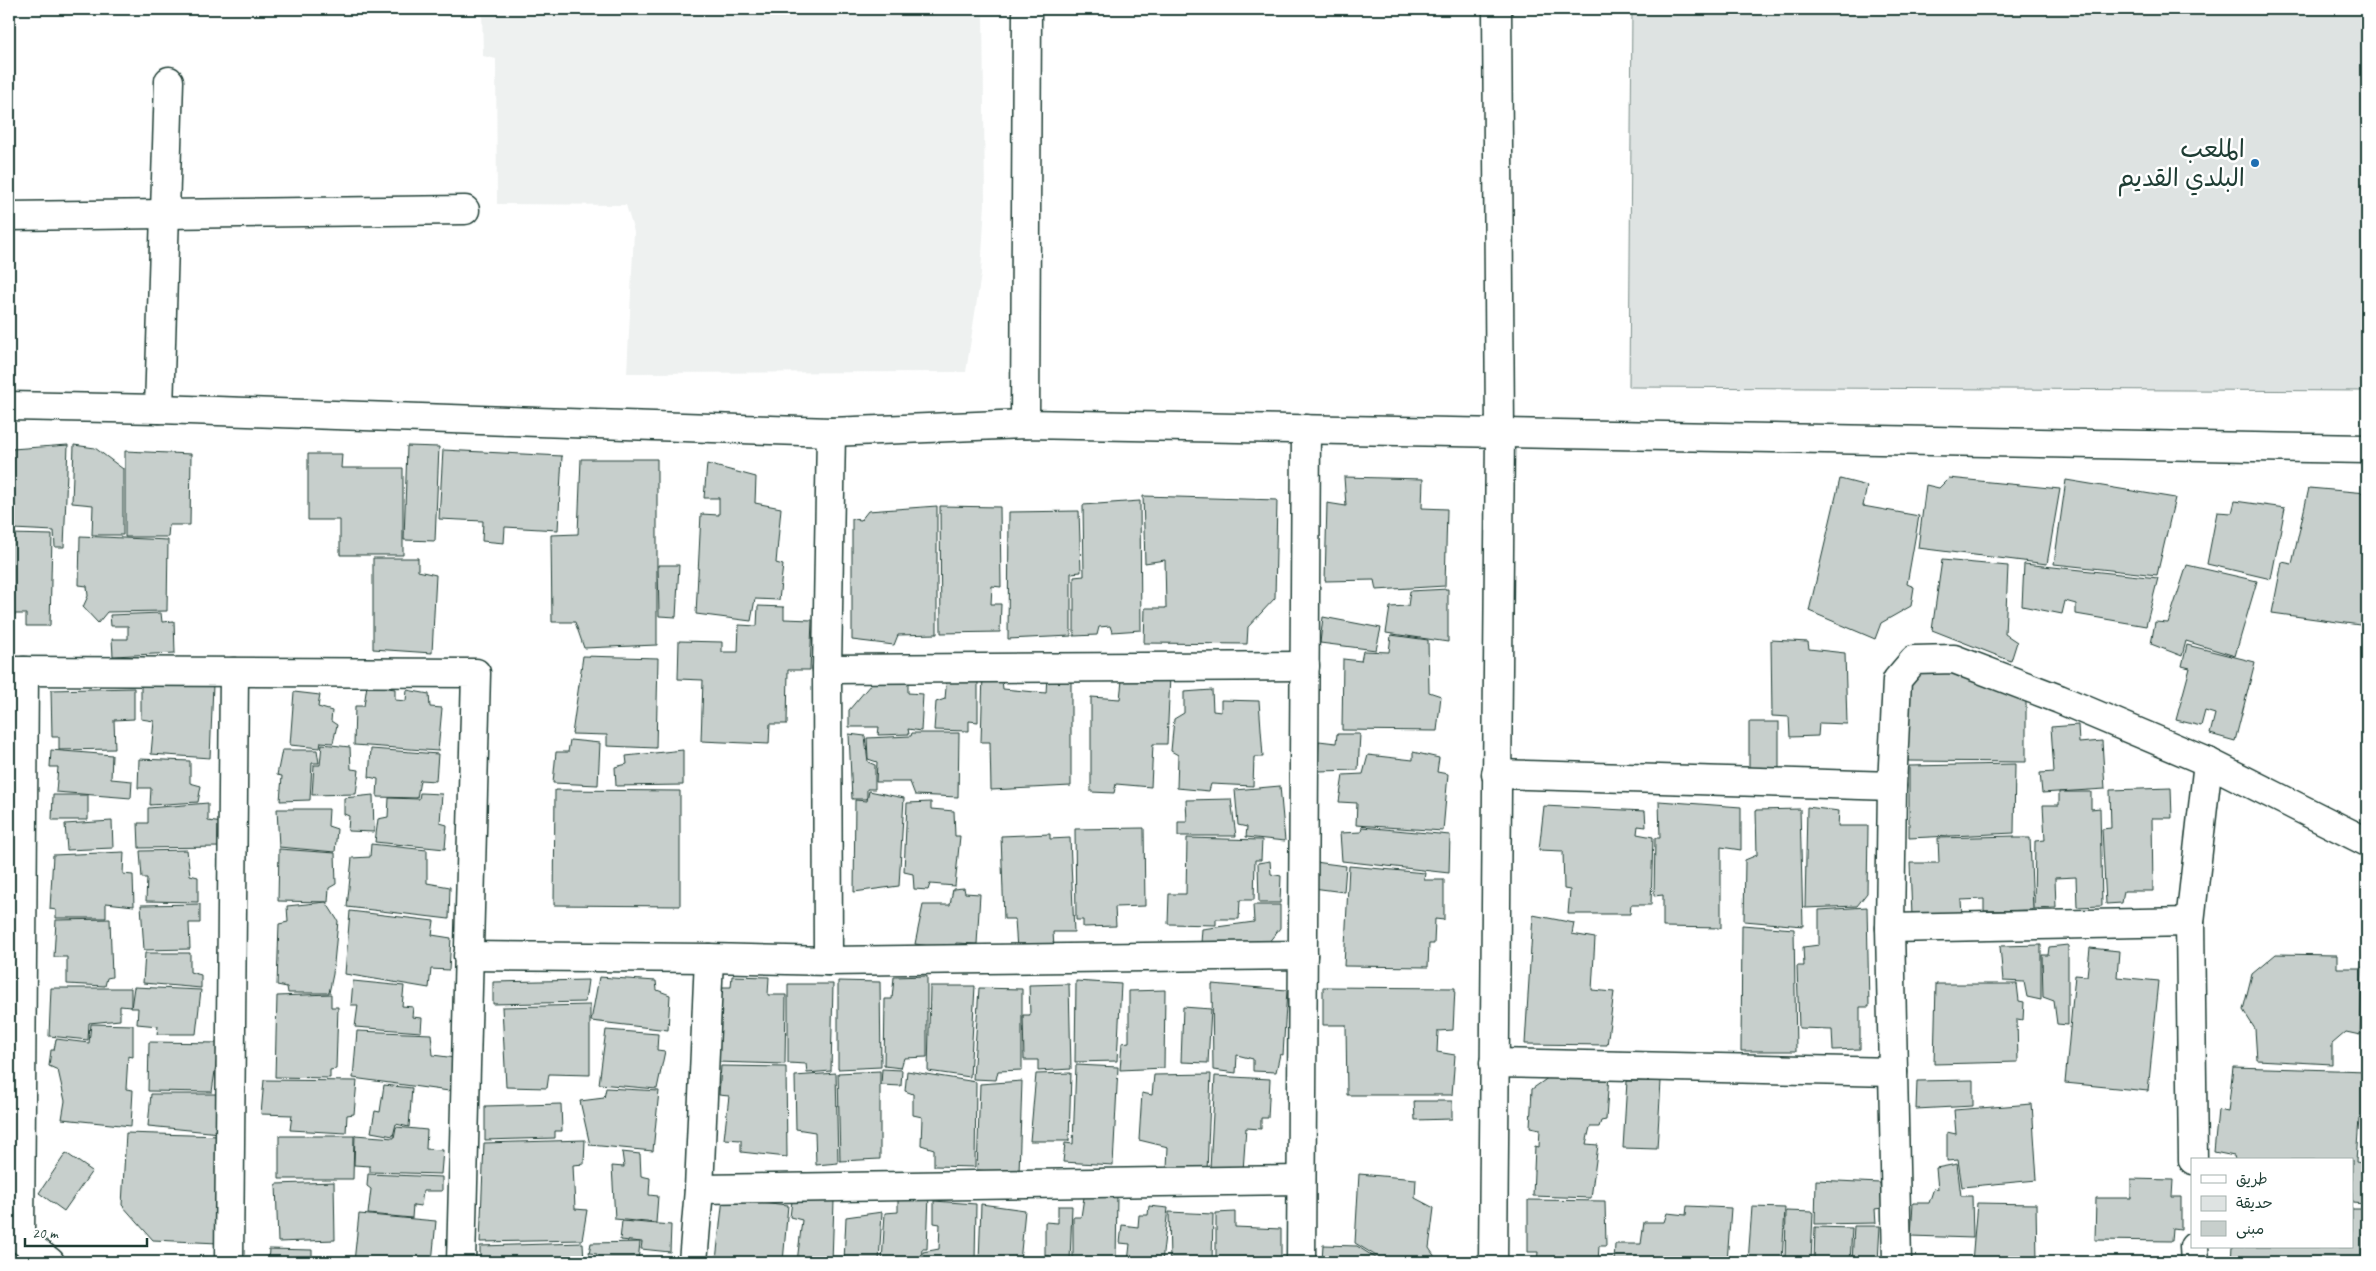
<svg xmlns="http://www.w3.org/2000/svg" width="2376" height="1271" font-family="Caveat,'Playpen Sans Arabic',sans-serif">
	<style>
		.built { fill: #eef1f0 }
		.green { fill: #dee3e2; stroke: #7e908b }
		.building { fill: #c7cfcc; stroke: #1f3d34 }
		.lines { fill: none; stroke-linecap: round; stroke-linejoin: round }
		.minor-casing { stroke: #1f3d34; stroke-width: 31 }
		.minor { stroke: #fff; stroke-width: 28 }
		.poi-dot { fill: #1f6fb2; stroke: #fff; stroke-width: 2 }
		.labels { text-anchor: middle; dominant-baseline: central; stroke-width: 5; stroke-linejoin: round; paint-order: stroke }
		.poi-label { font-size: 25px; fill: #1f3d34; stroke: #fff; text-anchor: end }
	</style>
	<rect width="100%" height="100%" fill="#fff"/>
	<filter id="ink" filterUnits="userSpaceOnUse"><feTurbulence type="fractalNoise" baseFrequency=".02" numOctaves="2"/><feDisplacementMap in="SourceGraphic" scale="10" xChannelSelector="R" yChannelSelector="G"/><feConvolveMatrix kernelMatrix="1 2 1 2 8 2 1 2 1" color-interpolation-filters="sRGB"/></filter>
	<g filter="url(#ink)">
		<path class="built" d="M482,9H983L985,203L981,274L966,372L627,373L634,232L626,205L497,204L496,59L483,56Z"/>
		<path class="green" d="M1632,9H2367V391L1629,387Z"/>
		<g class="building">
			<path d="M68,445L64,547H55L54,531L13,529L12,449Z"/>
			<path d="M74,445L95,448L123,469V535H92L93,505L72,503Z"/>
			<path d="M407,446L439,447L435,541L404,540Z"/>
			<path d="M443,450L562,456L558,530L505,527L504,543L482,541L483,521L439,519Z"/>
			<path d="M125,451L191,454L190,525H169L168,537H125Z"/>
			<path d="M308,454H342L341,468H403V555H340V520H308Z"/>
			<path d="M581,459H657V645L584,648L575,622H552L551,535L578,534Z"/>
			<path d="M707,464L756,477L755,503L781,508L776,563L783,565L779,600L755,599L751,621L696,614L701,514L719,515V498H704Z"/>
			<path d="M1344,477L1423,479L1422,508L1447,509L1445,586L1376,590L1374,580L1325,581L1327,503L1346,506Z"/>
			<path d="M1949,478L2060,489L2047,564L1918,548L1926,485L1939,488Z"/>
			<path d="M1840,479L1867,486L1863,506L1919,516L1907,584L1914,587L1911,606L1881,623L1875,639L1809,611Z"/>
			<path d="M2066,480L2175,498L2157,575L2054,564Z"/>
			<path d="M2309,488L2367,493V626L2272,613L2282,562L2292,564Z"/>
			<path d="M1143,496L1277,500L1275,598L1248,627L1247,644L1144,643L1145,608H1166L1165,560L1145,563Z"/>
			<path d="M1140,501L1141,630L1112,632L1110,626L1099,627L1097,635L1074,636V577L1084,576L1083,505Z"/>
			<path d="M2235,501L2285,508L2271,579L2207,564L2217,512L2232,513Z"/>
			<path d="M937,506V634L898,635L894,645L852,640V519L861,520L868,511Z"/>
			<path d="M940,506L1000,507L1001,587L992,586L991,604H1001L1000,632L941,633Z"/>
			<path d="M1079,511L1081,572L1071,573V636L1008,639L1009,512Z"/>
			<path d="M9,534L52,535L50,626H26V614H9Z"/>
			<path d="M80,536L168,540L167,611L107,612L98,623L83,607L88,596L87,586L79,585Z"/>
			<path d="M373,558H418V571L436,575L432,653L373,649Z"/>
			<path d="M1942,560L2008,566L2005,634L2017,642L2011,661L1932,630Z"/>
			<path d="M2024,564L2158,578L2146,626L2076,614V604L2065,601L2062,614L2022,606Z"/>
			<path d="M658,565H679L676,617L659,616Z"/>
			<path d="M2187,565L2257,581L2235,656L2186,641L2182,656L2151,644L2155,622L2168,623Z"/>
			<path d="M1448,589V642L1386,633L1390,607L1408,606L1410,591Z"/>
			<path d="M758,606L784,607V619L812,620L810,670H788L787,724H770L769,744L701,741L703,680L678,679L679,641L722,642V652H738L739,625L757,626Z"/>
			<path d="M161,613L162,622L174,621L175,653L113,656L112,639H128V626H111L110,615Z"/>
			<path d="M1323,617L1381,628L1376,650L1320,643Z"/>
			<path d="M1391,635L1428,640L1429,692L1441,696L1437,731L1342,730L1343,659L1361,661L1363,651L1389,652Z"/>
			<path d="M1771,640L1808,642L1809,649L1845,653L1847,724L1819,723L1818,736L1790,737L1789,717L1772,716Z"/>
			<path d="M2187,645L2255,662L2235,741L2210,734L2215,714L2205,711L2201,726L2176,720L2190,668L2182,666Z"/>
			<path d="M583,656L658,658L656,748L607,746V735L572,734Z"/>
			<path d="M1933,665L1954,667L1957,676L2026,696V762L1908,761L1909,677Z"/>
			<path d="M1001,671L1003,689L1046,693L1047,676L1071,672V786L991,790L990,742H981L983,672Z"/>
			<path d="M1123,671L1170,675L1167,744H1153L1151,787L1116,784L1114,793L1091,792V697L1120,699Z"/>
			<path d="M978,674V722L969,721V731L934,730L936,702L945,699L947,676Z"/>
			<path d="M876,678L908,679V693L923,694L921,731L908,729L909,734L878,735L879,727H849V710Z"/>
			<path d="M141,684L213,685L210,758L151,754L154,721L141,719Z"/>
			<path d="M367,685L395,689V700L406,701L407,690L429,694L430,707L442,708L438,751L354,745L355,706H364Z"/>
			<path d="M134,688V719L114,720L115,749L59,750V737H52L51,690Z"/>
			<path d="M1212,690L1213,711L1221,712V700L1259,701L1263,757H1254L1253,786L1211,784L1209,791L1177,788L1178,755L1171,751L1174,719L1184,713V692Z"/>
			<path d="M294,692L320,695L318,707L332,711L331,721L337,725L333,743L321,742L320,748L290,745Z"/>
			<rect x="1749" y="722" width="30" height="48"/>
			<path d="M2078,725L2079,743L2102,741L2105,789L2042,793L2040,773L2054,772L2051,727Z"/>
			<path d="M912,733H959L958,797L915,795L910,782H876L877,762L868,759L867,738L911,736Z"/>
			<path d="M849,734L865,736L868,762L875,765V789H867V799H852Z"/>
			<path d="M1337,734H1360L1358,770L1318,771L1319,741L1336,743Z"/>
			<path d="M570,740L600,743L598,785L553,783L556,752H568Z"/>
			<path d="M322,744L350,747L351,769L359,770L356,794L312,795L314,765H320Z"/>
			<path d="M371,749L438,754L436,781L420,780L417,798L377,797L378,779L369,777Z"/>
			<path d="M51,750L112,755L111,779L132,781L131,798L56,792L58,767H50Z"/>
			<path d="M282,750H317L319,763H312L310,800L280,801L282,776L277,775Z"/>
			<path d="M683,750V785L616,786L615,767L627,764L626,756Z"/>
			<path d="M1413,752L1439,758L1437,772L1448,774L1443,831L1356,825L1357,803L1339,802L1343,775L1363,774L1368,755L1413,760Z"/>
			<path d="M139,759L190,761V783L201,786L198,802L150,805L151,788H138Z"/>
			<path d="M2015,764L2014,833L1909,838V766Z"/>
			<path d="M1280,786L1285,841L1246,837L1247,827L1238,825L1235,790Z"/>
			<path d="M2171,788L2172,818H2152L2153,891H2124L2122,903L2106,904L2102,829L2111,828L2110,790Z"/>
			<path d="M555,790L680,791V906L554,905Z"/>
			<path d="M869,791L904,798L899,886L854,892L855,800L867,801Z"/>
			<path d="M2059,792H2091V809L2100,808L2102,906L2077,907L2076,877L2055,878L2056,908L2034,909L2035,841L2045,840L2043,805H2059Z"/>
			<path d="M420,793L442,794L440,823L447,825L445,849L375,842L378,819L388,817L389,798L419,799Z"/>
			<path d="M53,795H88V820H52Z"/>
			<path d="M373,795L374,832L348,831L349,816L344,814V798Z"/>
			<path d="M1231,799L1236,836H1178V822H1187L1186,800Z"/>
			<path d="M1659,801L1741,807V850L1721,847V928L1663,927V895L1654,896L1655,838H1660Z"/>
			<path d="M931,802V809L954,811L955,836H960L955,886L930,884L928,890L914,889L913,874L904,872L907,803Z"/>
			<path d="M208,803V821L223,823L222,847L139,848L138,823H148V808Z"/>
			<path d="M1544,806L1645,811L1646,827L1638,826L1637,834L1653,837L1651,905H1631L1630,914H1568L1570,890L1564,889L1563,851L1539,850Z"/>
			<path d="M1807,807L1839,811L1838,826H1868L1867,893L1857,906L1805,908Z"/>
			<path d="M277,809H329L328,826L337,829L335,852L279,847Z"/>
			<path d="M1800,809L1803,926L1744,921L1745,860L1757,855L1756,810Z"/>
			<path d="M112,821L113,848L67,850L65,824Z"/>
			<path d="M1362,827L1450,835L1449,873L1342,861L1340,833L1361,832Z"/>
			<path d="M1144,828L1145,906L1115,907L1116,926L1083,927V920H1076L1075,829Z"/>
			<path d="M1050,834V839L1070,838L1074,932H1053L1054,948L1017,950L1015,919H1004L1001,836Z"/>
			<path d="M2014,836V838H2030L2033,910L1984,911V899L1961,900L1962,915L1912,917L1910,863H1939L1938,838Z"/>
			<path d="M1187,838L1262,840L1261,860H1255L1254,900H1240L1239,919H1216V925L1168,924L1169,894H1186Z"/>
			<path d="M371,844L427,850V883L450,887L449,919L347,907L352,858L370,857Z"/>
			<path d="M279,849L335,853L336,884L329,888L328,902L278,901Z"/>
			<path d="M187,850L190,875L198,877V902L146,901L147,878H142L140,851Z"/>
			<path d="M124,852L123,874L133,875L134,906L106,903V918H56V910L50,909L53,855Z"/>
			<path d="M1270,861L1271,874L1281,876L1280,903H1259L1258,863Z"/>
			<path d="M1315,862L1346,866L1344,892L1313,888Z"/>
			<path d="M1349,866L1425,873L1424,880H1444V920L1435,919L1434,944H1429L1428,967L1344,966Z"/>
			<path d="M964,888L965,893L980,894L977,944L956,943L954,949L915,944L923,905H950L953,889Z"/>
			<path d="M326,902L338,921L333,974L329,993H288L287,987L277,985L279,924L288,922L287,906Z"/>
			<path d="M200,904V923H189L190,949L144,950L141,905Z"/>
			<path d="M1253,905H1280V928L1268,943H1201L1202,929L1254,922Z"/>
			<path d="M1867,907L1869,1007H1860V1049L1833,1050L1832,1029L1799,1028L1797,966H1804L1803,947L1819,945V910Z"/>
			<path d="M350,911L434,921L432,935L451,938L449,970L431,969L429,988L345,974Z"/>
			<path d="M1533,915L1574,923L1572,934L1595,938L1592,990L1614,992L1607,1045L1525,1044Z"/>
			<path d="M110,919L112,977L107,978L105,986L67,984V957H54L56,920Z"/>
			<path d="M1742,925L1794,929L1796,1051H1741Z"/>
			<path d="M2041,945V1000L2027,997L2024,982L2003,981L2000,946Z"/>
			<path d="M2068,945V1025L2057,1024L2054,1001L2043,997L2042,955H2048L2049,947Z"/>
			<path d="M2090,948L2119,951L2117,977L2159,981L2148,1091L2065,1083L2075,975L2087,976Z"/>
			<path d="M145,953H190V972L201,975V988L143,983Z"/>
			<path d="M2276,954L2337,955V968H2362L2360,1035L2346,1032L2332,1044V1064L2257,1060L2255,1029L2243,1010L2252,974Z"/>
			<path d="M732,976L769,977L768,995H786L785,1064L716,1062L718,987H731Z"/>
			<path d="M927,976V1057L904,1058L901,1068L884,1066L885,999H892L894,977Z"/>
			<path d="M599,977L656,981L657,990L670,995L668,1030L591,1021Z"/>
			<path d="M588,980L585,1002L493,1004V982Z"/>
			<path d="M353,981L404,986L402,1006L413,1007L412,1017L422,1018L421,1032L355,1027L358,1005H351Z"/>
			<path d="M838,981L880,982L881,1067L838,1069Z"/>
			<path d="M1076,981L1121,984L1117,1061L1075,1062Z"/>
			<path d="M788,984H833L831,1071L807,1073L806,1064L788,1063Z"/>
			<path d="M1069,984L1071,1069L1038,1071V1060H1024L1023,1015H1030L1029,985Z"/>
			<path d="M1212,984L1287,990L1283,1055L1280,1054L1276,1072L1253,1071V1059L1237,1055L1236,1073L1213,1070Z"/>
			<path d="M1936,984H2017L2019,1001L2024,1002L2023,1020L2017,1019L2018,1062L1934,1064Z"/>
			<path d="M930,986H975L970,1077L928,1071Z"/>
			<path d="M134,987L201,990L196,1034H157L158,1026L137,1024L138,1008H131Z"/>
			<path d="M1323,987L1455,988L1453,1030L1438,1031L1437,1052L1455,1055L1452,1095H1347L1346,1025H1323Z"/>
			<path d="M51,988H131V1007L120,1006V1020L89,1023L88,1040L49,1036Z"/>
			<path d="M979,988L1022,989V1070L998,1071L996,1080L973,1079Z"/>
			<path d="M1165,990L1164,1068L1120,1070L1122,1043L1129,1042V991Z"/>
			<path d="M331,994V1007H338L336,1069L330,1070V1078L275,1077L277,996Z"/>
			<path d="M590,1005V1075L549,1074L547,1088L506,1087L502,1007Z"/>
			<path d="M1183,1007L1211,1009L1208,1063L1181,1062Z"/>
			<path d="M91,1024L133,1025V1057L128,1056L126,1089L133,1090L131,1126L62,1119L65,1101L58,1070L49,1066L51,1050H54L56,1039L89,1043Z"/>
			<path d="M606,1030L658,1034L657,1050L665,1051L657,1089L599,1084Z"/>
			<path d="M357,1031L431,1034L433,1055L455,1058L449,1091L353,1078Z"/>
			<path d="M149,1042L219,1043L212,1092L148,1091Z"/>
			<path d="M1076,1065L1118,1067L1113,1165L1063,1162L1065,1143L1073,1144Z"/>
			<path d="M721,1066L786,1067L787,1157L741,1152V1140L724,1139L729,1096L719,1095Z"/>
			<path d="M2233,1067L2367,1071V1118H2359L2356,1162L2367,1164L2366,1204L2352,1203V1160H2235L2234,1156L2214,1152L2218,1110L2228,1112Z"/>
			<path d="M882,1069L902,1070L901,1086L881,1085Z"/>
			<path d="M880,1071V1159L840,1161L838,1073Z"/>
			<path d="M907,1071L976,1082L975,1167L934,1166V1149L921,1145L922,1117L913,1115V1094L905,1091Z"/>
			<path d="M836,1073L838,1163L816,1165L815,1132L796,1129L795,1076Z"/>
			<path d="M1071,1073L1069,1141H1030L1036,1074Z"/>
			<path d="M1555,1073L1609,1074L1606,1120L1601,1121L1599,1127H1590L1586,1144L1598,1145L1591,1198L1533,1196L1535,1146L1539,1147L1540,1129L1530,1127L1532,1089Z"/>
			<path d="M1211,1074L1207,1171L1167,1168L1168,1147L1139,1140L1142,1093L1152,1095L1154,1075Z"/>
			<path d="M1215,1076L1270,1079L1268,1118H1261V1129L1246,1128L1243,1171L1210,1169Z"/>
			<path d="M264,1080L357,1081L354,1114L347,1115L346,1133L290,1130L292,1115L261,1114Z"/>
			<path d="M1973,1080V1106L1916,1109L1917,1081Z"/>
			<path d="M1022,1081L1019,1173L977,1170L980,1084Z"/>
			<path d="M1627,1081H1661L1657,1149L1623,1148Z"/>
			<path d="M384,1085L412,1088L409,1127L396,1124L393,1136L371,1132L375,1111L380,1112Z"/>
			<path d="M606,1088L659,1091L653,1151L590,1145L580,1101L604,1098Z"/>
			<path d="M151,1094H221L220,1133L148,1126Z"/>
			<path d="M1414,1101H1452V1119L1415,1120Z"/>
			<path d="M561,1104L562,1131H555V1138L485,1140V1106Z"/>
			<path d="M2032,1104L2037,1180L1962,1187L1958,1160L1947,1161V1132L1956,1134L1954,1110Z"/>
			<path d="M396,1127L427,1130L426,1149L443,1150L441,1174L370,1172V1166L354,1165L355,1135L394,1138Z"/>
			<path d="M126,1133L221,1136L218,1243L153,1240L122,1205Z"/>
			<path d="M279,1136H354L353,1179H279Z"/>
			<path d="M585,1140L584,1164L573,1165L575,1209L587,1210L582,1240L480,1242L484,1143Z"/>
			<path d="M622,1152L640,1154L641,1176L650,1178L649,1195L658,1196L656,1223L615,1219L612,1166L624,1167Z"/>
			<path d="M66,1153L92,1171L64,1211L39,1193Z"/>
			<path d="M1957,1164L1961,1196H1972L1973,1238L1911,1236L1913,1203H1929L1934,1188L1938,1189L1936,1168Z"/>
			<path d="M368,1174L442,1177V1191H423L421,1206L413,1205L412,1218L368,1214L371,1189L367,1186Z"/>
			<path d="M1359,1174L1416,1179L1415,1198L1434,1208L1429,1248L1437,1260L1434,1262H1386L1355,1243Z"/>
			<path d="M2131,1179L2173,1180L2172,1197H2181V1229L2173,1228L2172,1241L2095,1240L2096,1198H2131Z"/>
			<path d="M1816,1180L1880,1183L1882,1208L1875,1209L1876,1223L1815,1224Z"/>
			<path d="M334,1182L335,1240L278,1242L276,1184Z"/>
			<path d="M898,1193L929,1194L927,1249H922L921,1262H882L885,1213L898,1212Z"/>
			<path d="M1117,1195L1116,1262H1073V1217H1081L1084,1197Z"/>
			<path d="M723,1198L788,1205L783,1262L716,1260Z"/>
			<path d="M1528,1200L1605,1201L1606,1246H1599L1598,1262H1537L1538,1252H1528Z"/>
			<path d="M792,1201H834L832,1262H797L802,1220L790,1217Z"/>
			<path d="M934,1201L976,1204L975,1262H923V1252L939,1249L940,1224L934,1223Z"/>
			<path d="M1977,1203L2036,1204L2037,1262H1972Z"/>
			<path d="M981,1204L1025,1210L1020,1262H979Z"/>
			<path d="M1058,1206H1072L1070,1262H1050V1256H1045V1222L1058,1223Z"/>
			<path d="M1149,1206L1168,1208L1162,1262H1128L1130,1244L1120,1243L1122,1225L1138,1227L1139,1215H1148Z"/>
			<path d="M1687,1206L1731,1208L1727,1262H1614L1615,1244H1641L1644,1222H1664L1667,1213L1686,1215Z"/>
			<path d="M1752,1207L1785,1208L1782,1262H1748Z"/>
			<path d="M2352,1209H2367V1233H2362V1262H2231L2232,1247H2352Z"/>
			<path d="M1786,1211L1813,1212L1811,1262H1785Z"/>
			<path d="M882,1212L879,1262H844L846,1217Z"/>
			<path d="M1169,1212L1213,1214L1212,1262H1170Z"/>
			<path d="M1235,1212V1227L1281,1229V1262H1216V1213Z"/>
			<path d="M359,1214L436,1221L432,1262H354Z"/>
			<path d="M622,1221L671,1225L670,1252L641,1249L642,1242L620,1240Z"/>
			<path d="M1854,1226H1880L1878,1262H1852Z"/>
			<path d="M1815,1227L1852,1228L1850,1262H1814Z"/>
			<path d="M640,1242L638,1262H596L597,1254L589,1253L591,1243Z"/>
			<path d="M583,1243L584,1262H480V1246Z"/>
			<path d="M1323,1245L1357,1246L1382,1262H1322Z"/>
			<path d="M269,1249L312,1250V1262H268Z"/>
		</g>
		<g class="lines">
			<g class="minor-casing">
				<g id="minor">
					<path d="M9,216L465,210"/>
					<path d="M9,406L159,409L831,432L1025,424L2367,449"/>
					<path d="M159,409L169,81"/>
					<path d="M1025,424L1027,9"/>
					<path d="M827,669L1305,666"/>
					<path d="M9,671L476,673L461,1262"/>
					<path d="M1496,774L1892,786"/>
					<path d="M1890,928L2190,922"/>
					<path d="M468,956L709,958L828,961L1303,955"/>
					<path d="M828,961L827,669L831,432"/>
					<path d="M1494,1063L1893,1072"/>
					<path d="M2193,1160L2190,922L2208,762"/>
					<path d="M699,1189L1301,1180"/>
					<path d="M9,1230L50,1262"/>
					<path d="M20,1239L24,671"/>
					<path d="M2194,1247L2195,1262"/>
					<path d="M229,1262L234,672"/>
					<path d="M693,1262L699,1189L709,958"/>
					<path d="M1301,1262L1306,429"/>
					<path d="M1493,1262L1500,432L1497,9"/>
					<path d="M1897,1262L1890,928L1892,786L1897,680L1914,660L1954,659L2059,699L2208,762L2367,842"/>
				</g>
			</g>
			<use href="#minor" class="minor"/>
		</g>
	</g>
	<circle class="poi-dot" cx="2255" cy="163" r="5"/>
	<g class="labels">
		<g class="poi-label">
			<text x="2245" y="149">الملعب<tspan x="2245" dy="29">البلدي القديم</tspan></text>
		</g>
	</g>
	<rect width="2376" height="1271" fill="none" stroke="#fff" stroke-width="30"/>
	<rect x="15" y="15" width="2346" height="1241" fill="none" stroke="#1f3d34" stroke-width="2" filter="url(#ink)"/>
	<rect x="2191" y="1158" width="162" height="90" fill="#ffffff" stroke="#a5b1ae"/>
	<rect x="2201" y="1175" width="25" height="8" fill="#ffffff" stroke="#a5b1ae"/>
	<text x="2236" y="1184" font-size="15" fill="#1f3d34">طريق</text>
	<rect x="2201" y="1196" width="25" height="15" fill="#dee3e2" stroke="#a5b1ae"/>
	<text x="2236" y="1208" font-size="15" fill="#1f3d34">حديقة</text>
	<rect x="2201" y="1221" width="25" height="15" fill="#c7cfcc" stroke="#a5b1ae"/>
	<text x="2236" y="1234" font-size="15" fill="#1f3d34">مبنى</text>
	<path d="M25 1238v8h122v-8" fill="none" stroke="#1f3d34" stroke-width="2.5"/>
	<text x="32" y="1238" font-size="15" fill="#1f3d34" stroke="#ffffff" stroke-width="4" paint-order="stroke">20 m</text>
</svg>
